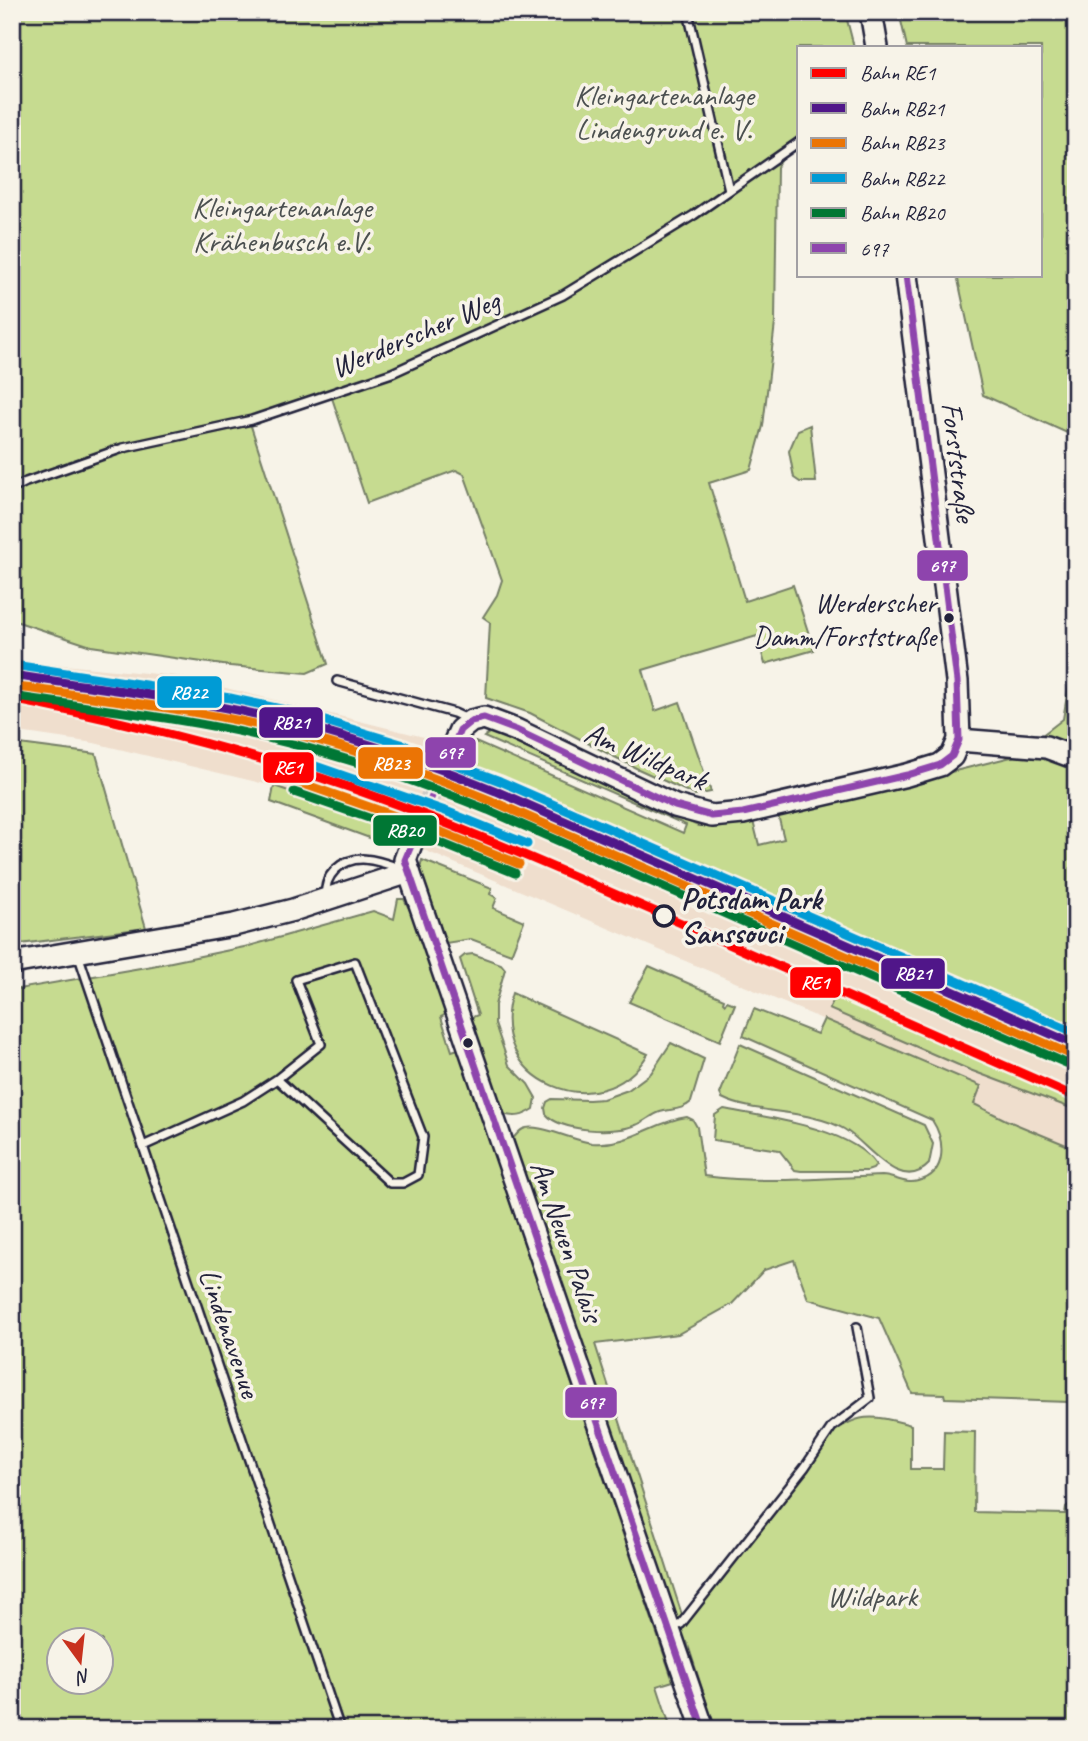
<svg xmlns="http://www.w3.org/2000/svg" width="1088" height="1741" font-family="Caveat,sans-serif">
	<style>
		.built { fill: #efdecd }
		.green { fill: #c6db90; stroke: #747e66; stroke-width: 2; fill-rule: evenodd }
		.lines { fill: none; stroke-linecap: round; stroke-linejoin: round }
		.secondary-tunnel { stroke: #ccc9c5; stroke-width: 21; stroke-dasharray: 21 10; stroke-linecap: butt }
		.lane-casing { stroke: #22223b; stroke-width: 12 }
		.secondary-casing { stroke: #22223b; stroke-width: 26 }
		.lane { stroke: #f7f3e8; stroke-width: 7 }
		.secondary { stroke: #f7f3e8; stroke-width: 21 }
		.bus-1-casing { stroke: #f7f3e8; stroke-width: 12 }
		.bus-1 { stroke: #8e44ad; stroke-width: 7 }
		.rail-1-casing { stroke: #f7f3e8; stroke-width: 14 }
		.rail-2-casing { stroke: #f7f3e8; stroke-width: 14 }
		.rail-3-casing { stroke: #f7f3e8; stroke-width: 14 }
		.rail-4-casing { stroke: #f7f3e8; stroke-width: 14 }
		.rail-5-casing { stroke: #f7f3e8; stroke-width: 14 }
		.rail-1 { stroke: #f00; stroke-width: 9 }
		.rail-2 { stroke: #501689; stroke-width: 9 }
		.rail-3 { stroke: #eb7405; stroke-width: 9 }
		.rail-4 { stroke: #009bd5; stroke-width: 9 }
		.rail-5 { stroke: #007734; stroke-width: 9 }
		.bus-dot { fill: #22223b; stroke: #f7f3e8; stroke-width: 2.5 }
		.stop-dot { fill: #f7f3e8; stroke: #22223b; stroke-width: 3.5 }
		.labels { text-anchor: middle; dominant-baseline: central; stroke-width: 7; stroke-linejoin: round; paint-order: stroke }
		.bus-label { font-size: 28px; fill: #22223b; stroke: #f7f3e8; text-anchor: end }
		.park-label { font-size: 30px; fill: #4b5050; stroke: #f7f3e8 }
		.street-label { font-size: 30px; fill: #22223b; stroke: #f7f3e8 }
		.stop-label { font-size: 30px; font-weight: bold; fill: #22223b; stroke: #f7f3e8; text-anchor: start }
		.line-badge { stroke: #f7f3e8; stroke-width: 2.5 }
		.badge-label { font-size: 19px; text-anchor: middle; font-weight: bold; fill: #fff }
	</style>
	<rect width="100%" height="100%" fill="#f7f3e8"/>
	<filter id="ink" filterUnits="userSpaceOnUse"><feTurbulence type="fractalNoise" baseFrequency=".0143" numOctaves="2"/><feDisplacementMap in="SourceGraphic" scale="14" xChannelSelector="R" yChannelSelector="G"/><feConvolveMatrix kernelMatrix="1 2 1 2 8 2 1 2 1" color-interpolation-filters="sRGB"/></filter>
	<g filter="url(#ink)">
		<path class="built" d="M12,660L177,676L432,739L460,768L1076,1034V1149L1006,1120L974,1104L980,1086L273,786L94,743L12,731Z"/>
		<g class="green">
			<path d="M12,12H845L854,47H799V134L777,167L775,323L763,426L751,470L709,483L745,601L793,585L814,650L765,664L757,636L643,670L655,711L680,702L711,792L695,795L636,768L530,713L486,698L490,622L483,617L497,595L502,580L464,474L456,470L367,503L331,395L251,426L328,664L307,673L230,666L91,646L12,620Z"/>
			<path d="M899,12H1076V437L983,395L957,275H1041V47H907Z"/>
			<path d="M810,425L816,482H800L794,478L789,451L798,430Z"/>
			<path d="M1076,644V1034L460,768L471,740L683,833L686,825L484,737L489,733H493L698,826H731L753,821L759,845L784,839L778,815L1015,756L1063,719Z"/>
			<path d="M12,743L96,754L146,928L12,945Z"/>
			<path d="M274,786L394,827L386,844L271,802Z"/>
			<path d="M422,860L492,888L490,894L497,898L493,908L524,921L511,954L471,939L446,943L420,868Z"/>
			<path d="M398,899H404L415,920L446,1014L441,1017L452,1051L458,1049L673,1681L657,1686L671,1729H12V990L152,966L249,946L373,911L394,919ZM60,1640H102V1682H60Z"/>
			<path d="M473,954L501,964L505,969L495,1005V1024L509,1065L528,1084L536,1098L534,1109C523,1116 516,1118 503,1114L470,1018L478,1015L460,959L465,955Z"/>
			<path d="M649,966L724,999L723,1002L725,1004L727,1001L735,1004L720,1041L629,1002Z"/>
			<path d="M512,993L648,1054C601,1131 484,1081 512,993Z"/>
			<path d="M836,994L1076,1103V1110L970,1070L829,1009Z"/>
			<path d="M754,1009L817,1034L824,1019L981,1086L974,1104L1006,1120L1076,1149V1406H1070L1069,1402L945,1398L944,1394L912,1393L879,1318L808,1299L794,1260L764,1270L732,1304L678,1334L595,1344L684,1621L824,1439C859,1412 870,1414 911,1425V1469H943L944,1431L975,1432L974,1512L1065,1514L1066,1507L1076,1498V1729H973L970,1724L960,1729H715L687,1642H682L512,1140C515,1136 519,1131 523,1129C536,1122 574,1141 592,1143C630,1146 652,1122 687,1117L693,1120L697,1127L704,1176C763,1184 823,1178 882,1176C894,1176 905,1185 918,1181C948,1174 945,1140 932,1120L743,1036Z"/>
			<path d="M671,1043L704,1059L691,1102C683,1110 671,1109 660,1112C651,1115 645,1122 636,1125C616,1134 561,1132 546,1114L545,1108L547,1102L552,1099L589,1100L603,1099L628,1090L651,1073Z"/>
			<path d="M740,1044L924,1125L933,1144L929,1164C900,1195 868,1143 844,1129C810,1109 756,1115 722,1098L720,1094Z"/>
			<path d="M724,1109C766,1117 852,1128 876,1165L873,1169L867,1171H801L795,1170L779,1150L713,1140L715,1115Z"/>
		</g>
		<g class="lines">
			<path class="secondary-tunnel" d="M415,833L446,762"/>
			<g class="lane-casing">
				<g id="lane">
					<path d="M688,12L729,190"/>
					<path d="M12,489L26,482L123,448L252,420L392,373L563,295L694,215L799,142"/>
					<path d="M337,681L454,713L467,719"/>
					<path d="M326,895C325,885 328,877 335,870C355,851 379,861 402,869"/>
					<path d="M78,954L340,1729"/>
					<path d="M143,1146L243,1101L277,1079L321,1044L296,980L355,962L423,1137L418,1175L403,1183H390L277,1079"/>
					<path d="M670,1629L681,1624L805,1467L832,1427L870,1398L857,1327"/>
				</g>
			</g>
			<g class="secondary-casing">
				<g id="secondary">
					<path d="M871,12L877,47"/>
					<path d="M959,740L1046,747L1076,758"/>
					<path d="M446,762L460,730L471,721L484,718L516,730L675,806L712,816L743,813L907,775L940,765L952,756L959,740L957,681L906,275"/>
					<path d="M415,833L405,860L703,1729"/>
					<path d="M12,963L234,925L293,910L409,872"/>
				</g>
			</g>
			<use href="#lane" class="lane"/>
			<use href="#secondary" class="secondary"/>
			<g class="bus-1-casing">
				<path id="bus-1" d="M703,1729L405,860L460,730L471,721L484,718L516,730L675,806L712,816L743,813L907,775L940,765L952,756L959,740L957,681L906,275"/>
			</g>
			<use href="#bus-1" class="bus-1"/>
			<g class="rail-1-casing">
				<path id="rail-1" d="M12,699C138,724 262,755 382,799C490,838 594,885 699,931C824,986 950,1042 1076,1097"/>
			</g>
			<g class="rail-2-casing">
				<path id="rail-2" d="M12,675C96,688 181,697 264,716C344,734 420,760 496,791L1076,1045"/>
			</g>
			<g class="rail-3-casing">
				<g id="rail-3">
					<path d="M12,686C95,698 178,707 259,725C339,743 416,770 492,801L1072,1055"/>
					<path d="M298,782L441,832L519,864"/>
				</g>
			</g>
			<g class="rail-4-casing">
				<g id="rail-4">
					<path d="M14,665L230,698L299,713L401,744L500,781L1076,1033"/>
					<path d="M304,762L448,812L527,844"/>
				</g>
			</g>
			<g class="rail-5-casing">
				<g id="rail-5">
					<path d="M12,696C95,709 178,717 260,736C338,754 414,780 488,810L1068,1064"/>
					<path d="M294,792L438,842L515,873"/>
				</g>
			</g>
			<use href="#rail-1" class="rail-1"/>
			<use href="#rail-2" class="rail-2"/>
			<use href="#rail-3" class="rail-3"/>
			<use href="#rail-4" class="rail-4"/>
			<use href="#rail-5" class="rail-5"/>
		</g>
	</g>
	<g class="bus-dot">
		<circle cx="949" cy="618" r="6"/>
		<circle cx="468" cy="1043" r="6"/>
	</g>
	<circle class="stop-dot" cx="664" cy="916" r="10"/>
	<g class="labels">
		<g class="bus-label">
			<text x="936" y="602">Werderscher<tspan x="936" dy="34">Damm/Forststraße</tspan></text>
		</g>
		<g class="park-label">
			<text x="664" y="95">Kleingartenanlage<tspan x="664" dy="34">Lindengrund e. V.</tspan></text>
			<text x="282" y="207">Kleingartenanlage<tspan x="282" dy="34">Krähenbusch e.V.</tspan></text>
			<text x="872" y="1596">Wildpark</text>
		</g>
		<g class="street-label">
			<text transform="translate(415 334) rotate(-23)">Werderscher Weg</text>
			<text transform="translate(959 462) rotate(83)">Forststraße</text>
			<text transform="translate(646 756) rotate(23)">Am Wildpark</text>
			<text transform="translate(567 1241) rotate(71)">Am Neuen Palais</text>
			<text transform="translate(230 1333) rotate(71)">Lindenavenue</text>
		</g>
		<g class="stop-label">
			<text x="681" y="899">Potsdam Park<tspan x="681" dy="34">Sanssouci</tspan></text>
		</g>
	</g>
	<g class="line-badge">
		<rect x="916" y="549" width="53" height="33" rx="7" fill="#8e44ad"/>
		<rect x="156" y="675" width="67" height="34" rx="7" fill="#009bd5"/>
		<rect x="258" y="706" width="66" height="33" rx="7" fill="#501689"/>
		<rect x="424" y="736" width="53" height="33" rx="7" fill="#8e44ad"/>
		<rect x="357" y="746" width="67" height="34" rx="7" fill="#eb7405"/>
		<rect x="262" y="751" width="53" height="33" rx="7" fill="#f00"/>
		<rect x="372" y="814" width="66" height="33" rx="7" fill="#007734"/>
		<rect x="880" y="957" width="66" height="33" rx="7" fill="#501689"/>
		<rect x="789" y="966" width="53" height="33" rx="7" fill="#f00"/>
		<rect x="564" y="1386" width="54" height="33" rx="7" fill="#8e44ad"/>
	</g>
	<g class="badge-label">
		<text x="942" y="572">697</text>
		<text x="189" y="699">RB22</text>
		<text x="291" y="729">RB21</text>
		<text x="450" y="759">697</text>
		<text x="391" y="770">RB23</text>
		<text x="288" y="774">RE1</text>
		<text x="405" y="837">RB20</text>
		<text x="913" y="980">RB21</text>
		<text x="815" y="989">RE1</text>
		<text x="591" y="1409">697</text>
	</g>
	<rect width="1088" height="1741" fill="none" stroke="#f7f3e8" stroke-width="42"/>
	<rect x="21" y="21" width="1046" height="1699" fill="none" stroke="#22223b" stroke-width="2.5" filter="url(#ink)"/>
	<rect x="797" y="46" width="245" height="231" fill="#f7f3e8" stroke="#a29fa3" stroke-width="2"/>
	<rect x="811" y="68" width="35" height="10" fill="#ff0000" stroke="#a29fa3" stroke-width="2"/>
	<text x="860" y="80" font-size="21" fill="#22223b">Bahn RE1</text>
	<rect x="811" y="103" width="35" height="10" fill="#501689" stroke="#a29fa3" stroke-width="2"/>
	<text x="860" y="116" font-size="21" fill="#22223b">Bahn RB21</text>
	<rect x="811" y="138" width="35" height="10" fill="#eb7405" stroke="#a29fa3" stroke-width="2"/>
	<text x="860" y="150" font-size="21" fill="#22223b">Bahn RB23</text>
	<rect x="811" y="173" width="35" height="10" fill="#009bd5" stroke="#a29fa3" stroke-width="2"/>
	<text x="860" y="186" font-size="21" fill="#22223b">Bahn RB22</text>
	<rect x="811" y="208" width="35" height="10" fill="#007734" stroke="#a29fa3" stroke-width="2"/>
	<text x="860" y="220" font-size="21" fill="#22223b">Bahn RB20</text>
	<rect x="811" y="243" width="35" height="10" fill="#8e44ad" stroke="#a29fa3" stroke-width="2"/>
	<text x="860" y="256" font-size="21" fill="#22223b">697</text>
	<g transform="translate(80 1661) rotate(165)"><circle r="33" fill="#f7f3e8" stroke="#a29fa3" stroke-width="2"/>
	<path d="M0-5L12 26L0 18L-12 26Z" fill="#c8321e"/>
	<text y="-10" font-size="19" font-weight="bold" text-anchor="middle" fill="#22223b">N</text>
	</g>
</svg>
